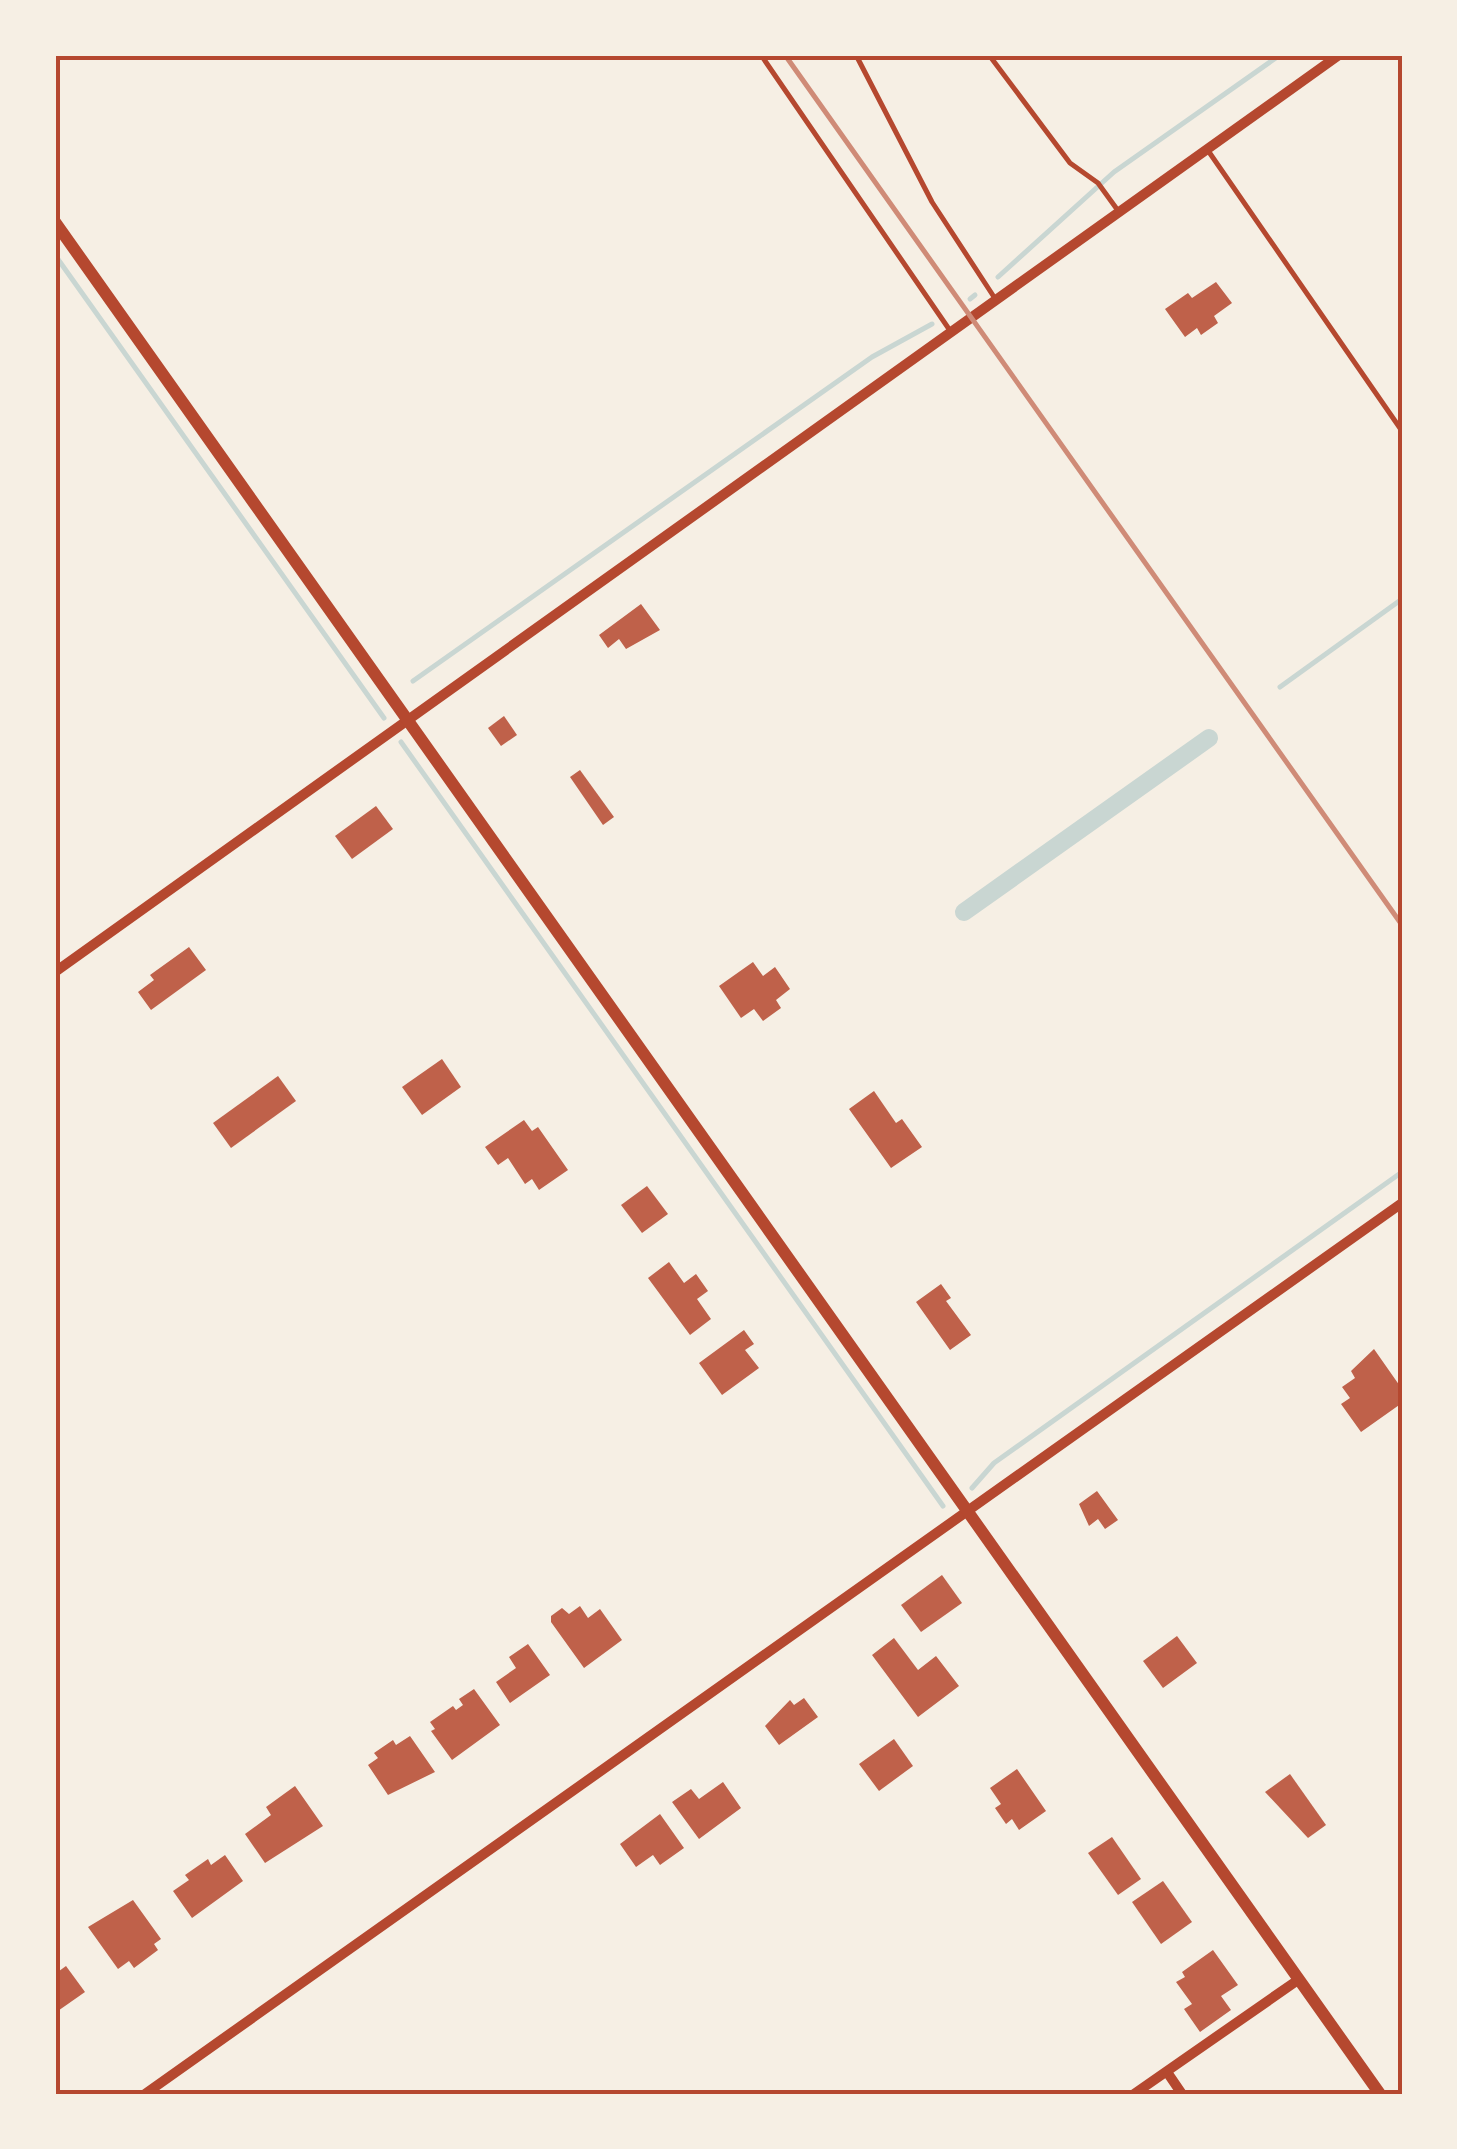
<svg xmlns="http://www.w3.org/2000/svg" width="1457" height="2149" font-family="'Roboto Condensed',sans-serif">
	<style>
		.lines { fill: none; stroke-linecap: round; stroke-linejoin: round }
		.stream { stroke: #c9d6d2; stroke-width: 5 }
		.canal { stroke: #c9d6d2; stroke-width: 18 }
		.building { fill: #bf614a }
		.service { stroke: #b5482f; stroke-width: 5 }
		.minor { stroke: #b5482f; stroke-width: 10 }
		.tertiary { stroke: #b5482f; stroke-width: 12 }
		.rail { stroke: #cf8b77; stroke-width: 5 }
		.neatline { fill: none; stroke: #b5482f; stroke-width: 4 }
	</style>
	<rect width="100%" height="100%" fill="#f6efe4"/>
	<g class="lines">
		<g class="stream">
			<path d="M55,255L384,718"/>
			<path d="M998,277L1114,172L1280,55"/>
			<path d="M970,299L975,295"/>
			<path d="M413,681L872,357L932,324"/>
			<path d="M1280,687L1402,599"/>
			<path d="M401,742L943,1506"/>
			<path d="M972,1488L994,1463L1402,1172"/>
		</g>
		<path class="canal" d="M964,912L1209,738"/>
	</g>
	<g class="building">
		<path d="M1216,282L1232,303L1214,316L1218,323L1201,335L1197,328L1185,337L1165,309L1188,293L1192,298Z"/>
		<path d="M641,604L660,630L626,649L619,639L608,648L599,635Z"/>
		<path d="M504,716L517,735L501,746L488,728Z"/>
		<path d="M580,770L614,817L603,825L570,777Z"/>
		<path d="M376,806L393,829L352,859L335,836Z"/>
		<path d="M189,947L206,970L151,1010L138,992L154,980L150,975Z"/>
		<path d="M753,962L763,976L775,967L790,989L776,1000L781,1008L763,1021L754,1009L741,1018L719,986Z"/>
		<path d="M442,1059L461,1087L422,1115L402,1087Z"/>
		<path d="M278,1076L296,1101L231,1148L213,1123Z"/>
		<path d="M874,1091L896,1123L902,1119L922,1147L891,1168L849,1109Z"/>
		<path d="M524,1120L532,1131L538,1127L568,1170L539,1190L532,1179L525,1184L508,1158L498,1165L485,1147Z"/>
		<path d="M647,1186L668,1214L642,1233L621,1205Z"/>
		<path d="M669,1262L684,1283L696,1274L708,1291L697,1299L711,1319L690,1335L648,1278Z"/>
		<path d="M941,1284L951,1298L946,1301L971,1335L950,1350L916,1302Z"/>
		<path d="M744,1330L754,1344L745,1350L759,1368L722,1395L699,1363Z"/>
		<path d="M1374,1349L1402,1389V1403L1361,1432L1341,1404L1350,1398L1342,1387L1355,1378L1351,1371Z"/>
		<path d="M1097,1491L1118,1520L1105,1529L1098,1519L1089,1526L1079,1504Z"/>
		<path d="M942,1575L962,1603L921,1632L901,1605Z"/>
		<path d="M580,1606L588,1618L600,1609L622,1640L584,1668L551,1622V1616L562,1608L569,1614Z"/>
		<path d="M1177,1636L1197,1663L1163,1688L1143,1661Z"/>
		<path d="M894,1638L918,1670L936,1656L959,1686L918,1717L872,1655Z"/>
		<path d="M528,1644L550,1675L510,1703L496,1682L516,1668L509,1657Z"/>
		<path d="M474,1689L500,1725L452,1760L431,1731L435,1729L430,1722L453,1706L456,1710L463,1705L459,1699Z"/>
		<path d="M804,1698L818,1717L779,1745L765,1726L790,1700L794,1705Z"/>
		<path d="M410,1736L435,1772L388,1795L368,1765L378,1758L374,1753L393,1740L396,1745Z"/>
		<path d="M894,1739L913,1766L879,1791L859,1764Z"/>
		<path d="M1017,1769L1046,1811L1019,1830L1012,1819L1006,1824L995,1808L1001,1804L990,1788Z"/>
		<path d="M1290,1774L1326,1825L1308,1838L1265,1792Z"/>
		<path d="M723,1782L741,1808L699,1839L672,1802L691,1789L699,1799Z"/>
		<path d="M295,1786L323,1826L265,1863L245,1834L271,1815L266,1807Z"/>
		<path d="M660,1814L684,1848L660,1865L653,1855L636,1867L620,1844Z"/>
		<path d="M1112,1837L1141,1879L1118,1895L1088,1853Z"/>
		<path d="M225,1855L243,1881L192,1918L173,1891L189,1880L185,1875L208,1859L211,1865Z"/>
		<path d="M1163,1881L1192,1922L1161,1944L1132,1902Z"/>
		<path d="M133,1900L161,1939L154,1944L158,1950L134,1968L129,1961L118,1969L88,1927Z"/>
		<path d="M1213,1950L1238,1985L1221,1996L1231,2010L1200,2032L1184,2009L1192,2004L1176,1982L1185,1977L1182,1972Z"/>
		<path d="M66,1966L85,1992L55,2013V1974Z"/>
	</g>
	<g class="lines">
		<g class="service">
			<path d="M761,55L951,332"/>
			<path d="M856,55L932,202L996,300"/>
			<path d="M989,55L1070,163L1098,183L1119,212"/>
			<path d="M1209,152L1402,431"/>
		</g>
		<g class="minor">
			<path d="M55,972L1339,55"/>
			<path d="M1167,2072L1182,2094"/>
			<path d="M145,2094L1402,1203"/>
			<path d="M1134,2094L1298,1980"/>
		</g>
		<path class="tertiary" d="M55,222L1380,2094"/>
		<path class="rail" d="M785,55L1402,925"/>
	</g>
	<rect width="1457" height="2149" fill="none" stroke="#f6efe4" stroke-width="115"/>
	<rect x="58" y="58" width="1342" height="2034" class="neatline"/>
</svg>
